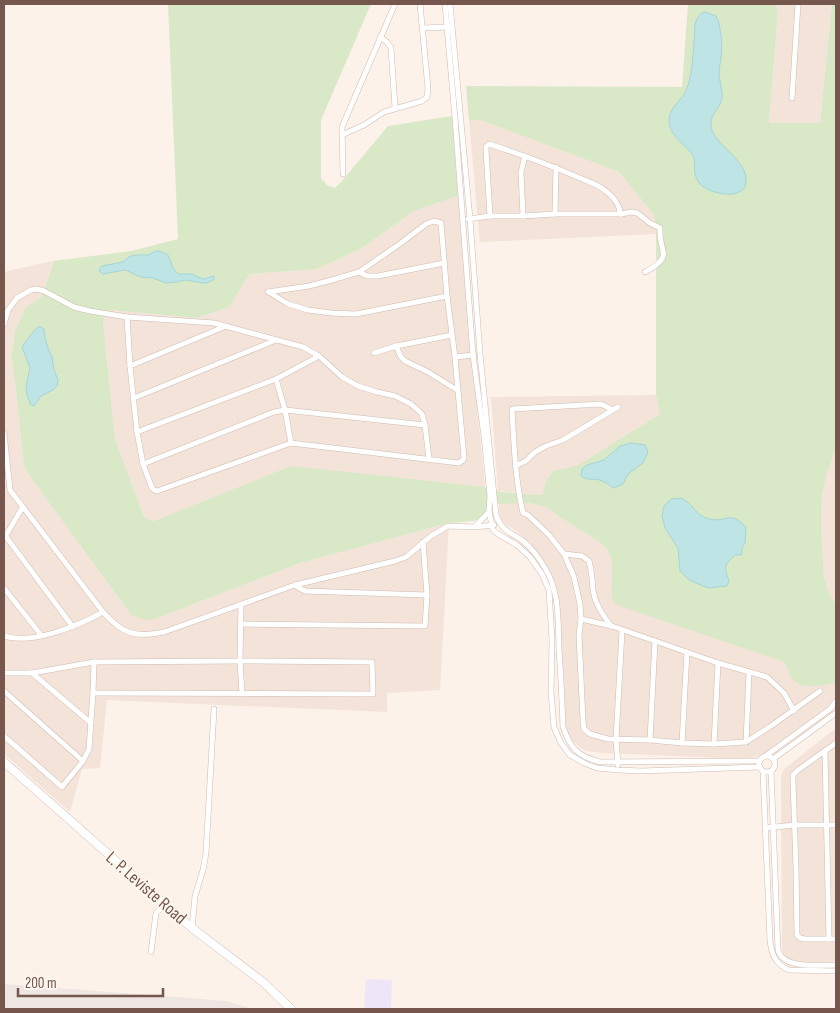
<svg xmlns="http://www.w3.org/2000/svg" width="840" height="1013" font-family="'Sofia Sans Condensed',sans-serif">
	<style>
		.residential { fill: #f3e3d8 }
		.industrial { fill: #ede6e2 }
		.education { fill: #efe5f8 }
		.green { fill: #d9e9c8 }
		.water { fill: #bee4e5; stroke: #a5d5d6 }
		.lines { fill: none; stroke-linecap: round; stroke-linejoin: round }
		.minor-casing { stroke: #cfbbb1; stroke-width: 6 }
		.secondary-casing { stroke: #d2bbaf; stroke-width: 9 }
		.minor { stroke: #fff; stroke-width: 5 }
		.secondary { stroke: #fff; stroke-width: 8 }
		.labels { text-anchor: middle; dominant-baseline: central; stroke-width: 4; stroke-linejoin: round; paint-order: stroke }
		.street-label { font-size: 18px; fill: #75574d; stroke: #fef7f0 }
	</style>
	<rect width="100%" height="100%" fill="#fcf2e9"/>
	<g class="residential">
		<path d="M776,4H832L820,123L769,124L778,12Z"/>
		<path d="M480,120L619,172L654,215L656,234L480,242L469,121Z"/>
		<path d="M458,196L470,332L485,487L417,480L152,521L144,517L115,439L103,321L109,310L197,318L229,307L250,274L317,269L362,248L414,211Z"/>
		<path d="M52,261L49,276L41,297L25,308L15,332L11,356L16,391L24,466L82,548L131,615L155,619L300,563L449,523L440,690L387,693V712L107,700L100,768L82,769L70,812L4,754V272Z"/>
		<path d="M656,395L660,414L578,465L553,471L547,479L542,495L498,491L491,397Z"/>
		<path d="M836,447V604L830,595L824,577L821,523L822,495L827,474Z"/>
		<path d="M499,503H529L546,507L558,516L598,541L608,550L612,563L611,591L754,650L784,662L792,679L799,683L807,686L836,683V697L834,701L831,704L762,755L750,759L603,753L586,751L581,748L571,740L565,726L560,614L550,572L541,557L531,544L518,532L502,522L500,519Z"/>
		<path d="M836,728V963L790,964L784,959L782,950L781,777L783,770Z"/>
	</g>
	<path class="industrial" d="M4,984L226,1001L247,1007V1009H4Z"/>
	<path class="education" d="M366,979L392,980L391,1009H364Z"/>
	<path class="green" d="M168,4H371L321,120V178L327,185L335,188L342,181L388,126L452,116L458,196L414,211L362,248L317,269L250,274L229,307L197,318L109,310L103,321L115,439L144,517L152,521L157,520L291,466L485,487L501,492L542,495L547,479L553,471L578,465L660,414L656,395V234L654,215L619,172L480,120L469,121L466,86L682,87L688,4H776L778,12L769,123H820L832,4H836V447L827,474L822,495L821,523L824,577L830,595L836,604V683C823,684 804,691 793,680C789,676 787,667 784,662L623,607L613,602L611,591L612,563L608,550L598,541L558,516L546,507L529,503L487,504V511L483,518L473,521L449,523L300,563L155,619L145,620L131,615L29,475L24,466L16,391L11,356L15,332L25,308L41,297L49,276L53,261L131,251L178,239Z"/>
	<g class="water">
		<path d="M705,12L716,16L718,20C721,32 723,45 721,57C721,62 719,67 719,72C719,81 723,90 722,98C720,110 707,116 712,130C718,148 753,164 745,186C740,199 713,194 704,187C701,186 698,182 697,179C692,171 697,161 692,154C683,142 669,136 669,120C669,107 683,100 687,88C693,74 694,40 695,24C697,18 699,14 705,12Z"/>
		<path d="M156,251H159L168,255L173,268L178,274H191L203,279L214,276V279L211,281L206,283H202L186,280L176,282L166,283L153,278L141,277L125,270L103,274L99,271L100,268L102,266L123,262L129,257L134,255H148Z"/>
		<path d="M38,327H41L44,329L45,338L49,351L52,356L54,370L58,380L57,386L53,390L41,396L34,406L31,405L27,395L26,386L30,368L22,347L23,345C28,339 32,332 38,327Z"/>
		<path d="M631,443L645,445L648,453L643,463L628,474L623,484L614,488C610,486 607,483 602,481C594,477 589,482 581,476L582,469L587,465L604,460L620,446Z"/>
		<path d="M681,498C692,503 694,513 706,518C724,525 731,508 746,528L745,543L742,548V554L740,555H735C724,565 724,567 729,581L727,586L708,588L689,580L680,571L678,548L665,528L662,516L664,506L671,499Z"/>
	</g>
	<g class="lines">
		<g class="minor-casing">
			<g id="minor">
				<path d="M445,4L455,118L473,355L484,436L490,496L489,512L493,530L498,534L517,545L530,557L542,574L549,590L552,640L551,692L554,727L561,743L570,755L584,763L597,768L618,770L642,771L760,767"/>
				<path d="M450,4L470,219L480,354L496,515C503,533 510,531 523,541C532,548 539,558 545,568C560,592 558,623 559,650C561,675 562,701 563,727C571,749 577,756 600,762L760,761"/>
				<path d="M422,28L449,27"/>
				<path d="M380,37L387,42L391,48L395,108"/>
				<path d="M792,98L798,4"/>
				<path d="M342,135L364,125L384,112L422,101L427,97L428,88L420,4"/>
				<path d="M343,174L342,127L395,4"/>
				<path d="M555,214L556,167"/>
				<path d="M490,216L486,150V147L489,144C520,154 550,165 580,178C589,182 600,185 607,192C615,198 619,205 621,214"/>
				<path d="M523,216L521,172L525,156"/>
				<path d="M468,219L490,216H523L555,214H621L632,212L637,213L650,223L660,228C658,253 676,255 645,272"/>
				<path d="M359,272L367,276H378L444,263"/>
				<path d="M269,292L288,304L308,310L331,313L356,314L447,296"/>
				<path d="M127,317L130,366L137,432L143,464L152,488L154,490L157,491L291,443L459,463L463,460L464,458L455,357L447,296L441,223L434,221L426,224L401,243L359,272L332,280L309,286L268,292"/>
				<path d="M4,324L8,310L17,298L31,290L37,289L44,291L74,307L90,311L127,317L214,323L303,347L319,356L342,377L358,386L377,392L395,396L411,404L422,414L425,425L429,459"/>
				<path d="M396,346L401,357L405,361L428,372L457,390"/>
				<path d="M374,353L396,346L452,335"/>
				<path d="M455,357L474,355"/>
				<path d="M130,366L226,326"/>
				<path d="M276,379L285,410L291,443"/>
				<path d="M134,398L276,340"/>
				<path d="M612,410L607,407L601,404L512,409C514,444 515,479 523,513L528,515L549,535L564,554L574,577L580,604L581,619L579,635L583,721L584,729L590,734L608,739L650,740L682,743L714,744L746,742L771,726L820,691"/>
				<path d="M137,432L276,379L319,356"/>
				<path d="M4,433L10,490L103,612C122,634 135,638 164,632L295,585L395,561L406,557L431,536L448,526L475,527L494,525"/>
				<path d="M143,464L274,412L285,410L425,425"/>
				<path d="M515,466L526,461L535,452L546,446L563,440L618,407"/>
				<path d="M475,526L489,512"/>
				<path d="M4,534L73,627"/>
				<path d="M5,537L22,508"/>
				<path d="M564,554L582,556L589,561C592,571 592,580 593,590C595,604 603,615 611,626"/>
				<path d="M295,585L299,588L305,591L427,595"/>
				<path d="M4,588L41,635"/>
				<path d="M241,605L240,661L242,693"/>
				<path d="M581,619L612,626L718,663L767,677L784,693L794,711"/>
				<path d="M242,624L425,626L427,595L423,542"/>
				<path d="M4,636C32,645 78,626 103,612"/>
				<path d="M4,673H32L94,662L240,661L372,662L373,694L93,693"/>
				<path d="M32,673L91,723"/>
				<path d="M4,691L83,761"/>
				<path d="M4,736L62,787L83,761L89,749L93,693L94,662"/>
				<path d="M650,740L655,641"/>
				<path d="M746,742L749,673"/>
				<path d="M682,743L687,652"/>
				<path d="M836,743L798,770L793,775V780L796,868L797,935L800,938L805,939H836"/>
				<path d="M714,744L718,663"/>
				<path d="M825,752L829,939"/>
				<circle cx="767" cy="764" r="8"/>
				<path d="M764,757L830,709L836,701"/>
				<path d="M773,759L836,713"/>
				<path d="M618,765L616,739L622,631"/>
				<path d="M763,771L770,941C772,955 775,964 789,970L836,971"/>
				<path d="M771,771L778,950C778,951 781,957 782,957C791,968 822,965 836,965"/>
				<path d="M765,828L794,825H836"/>
				<path d="M192,928L195,896L203,870L206,853L214,709"/>
				<path d="M151,952L156,913L158,911L165,905"/>
			</g>
		</g>
		<g class="secondary-casing">
			<path id="secondary" d="M4,762L192,928L263,982L291,1009"/>
		</g>
		<use href="#minor" class="minor"/>
		<use href="#secondary" class="secondary"/>
	</g>
	<g class="labels">
		<g class="street-label">
			<text transform="translate(146 888) rotate(41)">L. P. Leviste Road</text>
		</g>
	</g>
	<rect width="840" height="1013" fill="none" stroke="#75574d" stroke-width="10"/>
	<path d="M18 988v8h145v-8" fill="none" stroke="#75574d" stroke-width="2.5"/>
	<text x="25" y="988" font-size="15" fill="#75574d" stroke="#fef7f0" stroke-width="4" paint-order="stroke">200 m</text>
</svg>
